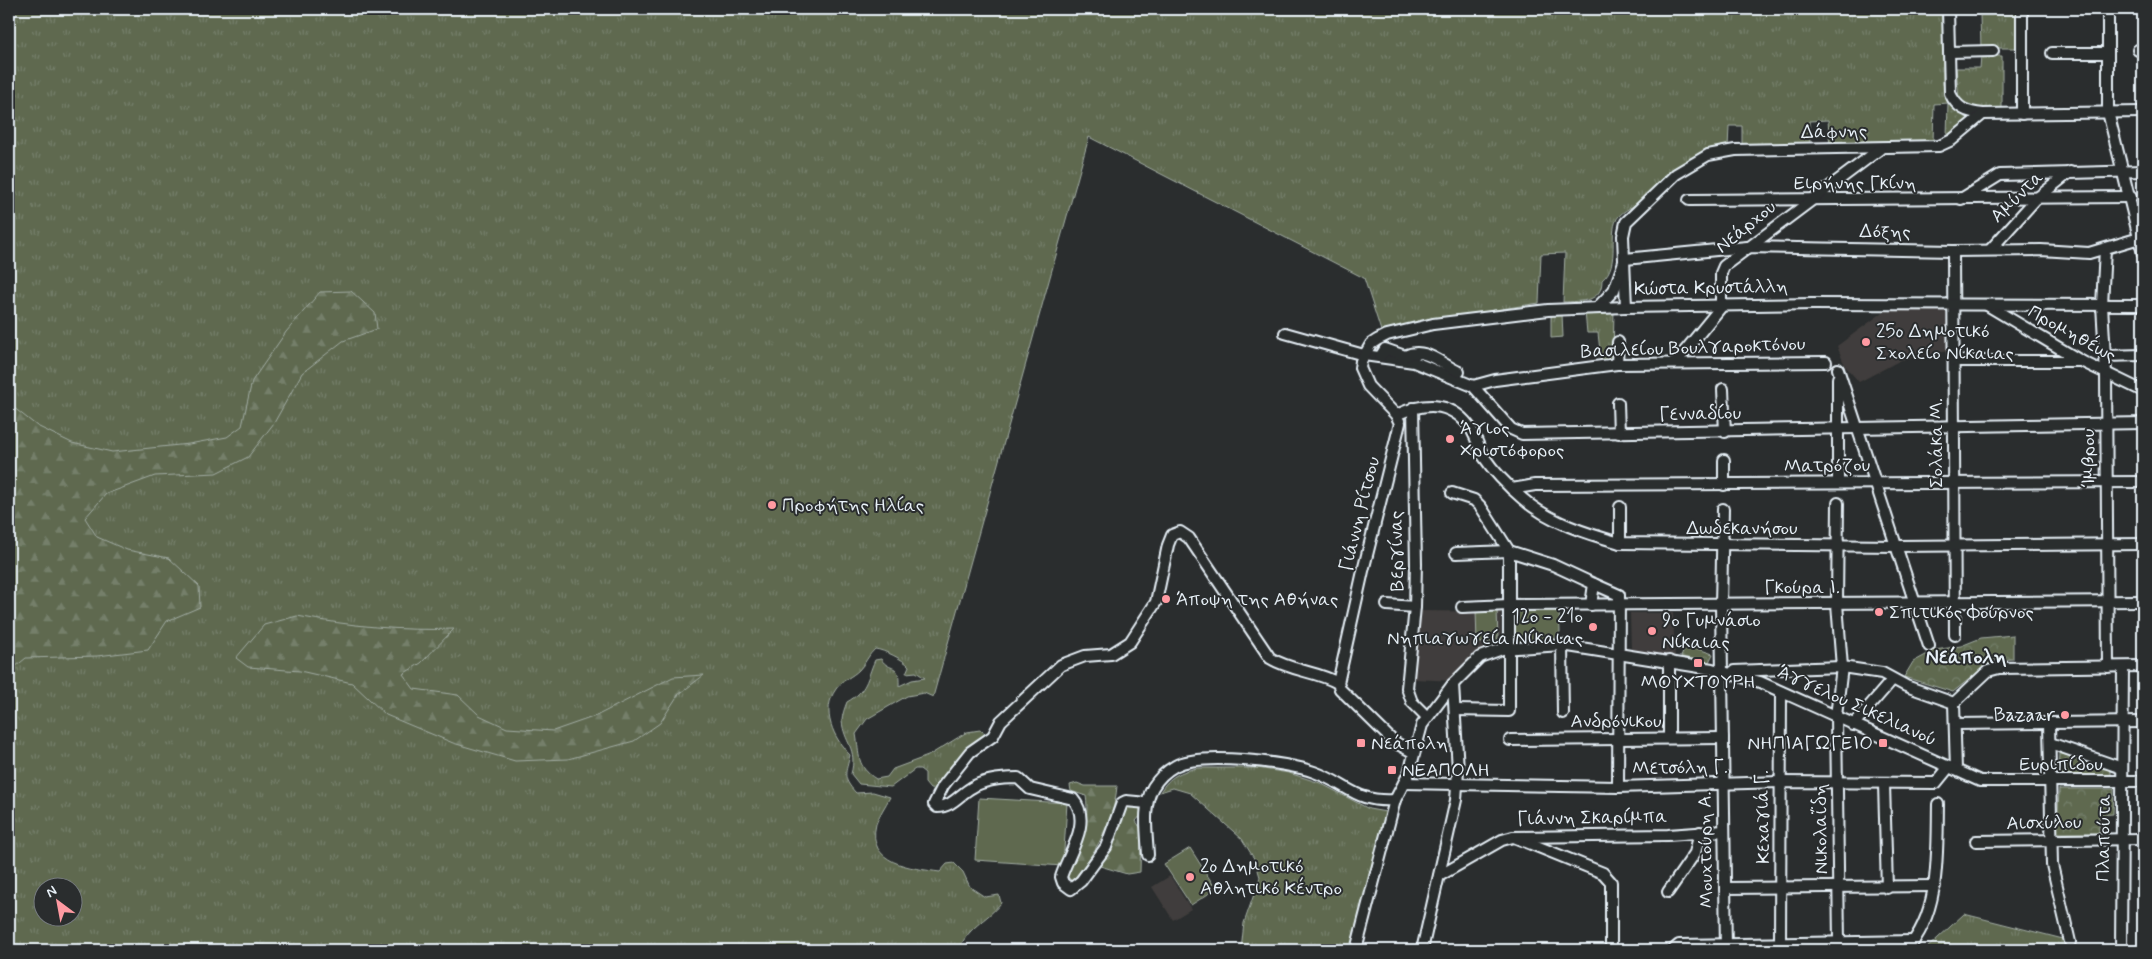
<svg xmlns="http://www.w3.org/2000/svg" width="2152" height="959" font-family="Mynerve,sans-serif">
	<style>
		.built { fill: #403d3c }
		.grass { fill: url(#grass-tufts); stroke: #a3ada4; fill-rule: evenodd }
		.forest { fill: url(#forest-firs); stroke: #a3ada4 }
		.park { fill: url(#park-crowns); stroke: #a3ada4 }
		.garden { fill: url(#garden-dots); stroke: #a3ada4 }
		.pitch { fill: #5e6950; stroke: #a3ada4 }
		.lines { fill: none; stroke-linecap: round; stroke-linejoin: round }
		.minor-casing { stroke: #e8f1f8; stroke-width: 14 }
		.minor { stroke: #2a2d2e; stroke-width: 10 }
		.poi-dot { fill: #ff9aa2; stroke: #2a2d2e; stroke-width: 2 }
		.labels { text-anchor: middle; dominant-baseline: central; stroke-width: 4; stroke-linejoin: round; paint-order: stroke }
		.street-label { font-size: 19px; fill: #e8f1f8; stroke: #2a2d2e }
		.poi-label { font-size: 19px; fill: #e8f1f8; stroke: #2a2d2e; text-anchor: start }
		.neighbourhood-label { font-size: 20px; font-weight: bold; fill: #e8f1f8; stroke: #2a2d2e }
	</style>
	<defs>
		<pattern id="grass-tufts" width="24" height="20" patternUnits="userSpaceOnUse" patternTransform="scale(1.25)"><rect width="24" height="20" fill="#5e6950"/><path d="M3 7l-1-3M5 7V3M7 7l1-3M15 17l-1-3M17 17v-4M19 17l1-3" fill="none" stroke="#757f6a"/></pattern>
		<pattern id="forest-firs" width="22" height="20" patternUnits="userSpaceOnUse" patternTransform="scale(1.25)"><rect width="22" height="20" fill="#5e6950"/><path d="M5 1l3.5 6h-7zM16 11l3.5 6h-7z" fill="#757f6a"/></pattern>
		<pattern id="park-crowns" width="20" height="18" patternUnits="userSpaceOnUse" patternTransform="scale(1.25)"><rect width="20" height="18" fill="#5e6950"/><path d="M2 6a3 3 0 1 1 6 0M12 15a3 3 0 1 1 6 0" fill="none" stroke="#757f6a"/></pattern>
		<pattern id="garden-dots" width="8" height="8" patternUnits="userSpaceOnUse" patternTransform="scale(1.25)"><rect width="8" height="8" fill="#5e6950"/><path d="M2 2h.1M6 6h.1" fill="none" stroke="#757f6a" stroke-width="1.8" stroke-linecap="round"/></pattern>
	</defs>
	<rect width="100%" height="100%" fill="#2a2d2e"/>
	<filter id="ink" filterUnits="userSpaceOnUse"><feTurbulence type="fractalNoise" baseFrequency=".02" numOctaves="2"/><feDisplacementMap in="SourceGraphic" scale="10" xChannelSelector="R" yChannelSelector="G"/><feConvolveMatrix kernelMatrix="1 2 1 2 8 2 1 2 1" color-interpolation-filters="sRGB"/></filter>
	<g filter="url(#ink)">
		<g class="built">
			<path d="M1946,309L1949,351L1901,360L1859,382L1845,366L1837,346L1886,310Z"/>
			<path d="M1421,611L1501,612V646L1454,681L1414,679Z"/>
			<path d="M1630,613H1673L1675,657L1631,649Z"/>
			<path d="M1170,876L1191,909L1173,920L1152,887Z"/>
		</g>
		<g class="grass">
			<path d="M9,9H1943V84L1948,103L1934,104L1933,142L1830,147L1828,120L1809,121L1810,145L1742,147V126H1729L1728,148L1718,149C1697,164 1677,180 1655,194C1644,201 1628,207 1619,216C1606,230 1622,264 1602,280C1602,303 1581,301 1563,302L1565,253L1541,254L1539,303L1427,321L1382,334L1364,278L1089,137L933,697L924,693L907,696L867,719L856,734C860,756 856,766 876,779L887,777L893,769L928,756L967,732L980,730L985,733V737L940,790L930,789L925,783V773L920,769H915L891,787L859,784L851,774C858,748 844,743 842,721C842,715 845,707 847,702C868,690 866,680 875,660L881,659C890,673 900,661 899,686L912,680L925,678L916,672L906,673L909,666C903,659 884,650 875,649C868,655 866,663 859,670C852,677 842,680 836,689C820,711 834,739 850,755C846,773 841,777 856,793L873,792L890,797C886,805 879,815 876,824C866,865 912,868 940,872L947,864L954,863L963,872L970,887L985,897L999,895L1001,903C988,920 966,928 959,950H9ZM42,886H72V916H42Z"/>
			<path d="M1992,9H2017V48H1981L1980,15H1992Z"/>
			<path d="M1981,56H2002V109L1968,107L1959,98L1956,68H1980Z"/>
			<path d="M1614,310L1613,360H1601L1598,333H1587L1585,312Z"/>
			<path d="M1562,314L1563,337L1551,338V315Z"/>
			<path d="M1197,768H1257L1289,773L1320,783L1369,809L1386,812L1388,817L1351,950H1241L1244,923L1260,877L1255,860L1242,839L1190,793L1173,788L1160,792C1170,776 1180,772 1197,768Z"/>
			<path d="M1964,914L2063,939L2067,950H1925Z"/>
		</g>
		<g class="forest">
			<path d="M351,291L375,313L377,329L343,341L302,373L274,423L248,457L216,473L155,476L106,494L85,518L97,537L127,550L169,558L199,586L200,607L167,621L148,650L97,656L26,658L9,672V408L13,407L37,426L72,443L112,452L189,444L227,437L242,426L252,381L286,332L320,292Z"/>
			<path d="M297,616C350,626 401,631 454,629L421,663L403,674L414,689L458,695L479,715L507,728L553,731L596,716L673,677L704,675L678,695L660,723L634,741L568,759L515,761L453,743L386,715L352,683L300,671L248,667L236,658L264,625Z"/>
			<path d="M1077,783L1085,786H1117C1114,823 1095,853 1072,881L1067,876C1075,849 1091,825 1086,796L1071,791L1070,785Z"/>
			<path d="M1124,804L1141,807V815L1136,821L1141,829L1140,872L1127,874L1100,866L1111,845Z"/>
		</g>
		<g class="park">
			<path d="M2013,635V659L1993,660L1953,692L1904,677L1913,662L1935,650L1961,646L1981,638Z"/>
			<path d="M1686,645L1713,654L1709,662L1681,657Z"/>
			<path d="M2059,753L2111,769V775L2058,776Z"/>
			<path d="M2059,789H2114L2113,814L2099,815V833H2057Z"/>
		</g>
		<path class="garden" d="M1948,103L1958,112L1972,117L1947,135Z"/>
		<g class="pitch">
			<path d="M1559,608L1560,632L1554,639L1509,641L1511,609Z"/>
			<path d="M1497,609L1498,642L1477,643L1476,610Z"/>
			<path d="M979,798L1067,803L1063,866L975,860Z"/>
			<path d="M1190,848L1216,889L1191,905L1164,864Z"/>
		</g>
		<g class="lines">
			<g class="minor-casing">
				<g id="minor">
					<path d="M1948,9L1950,93C1957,109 1967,112 1983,114L2143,112"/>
					<path d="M2108,9V112L2143,254"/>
					<path d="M2138,50H2143"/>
					<path d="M1949,52L1993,51"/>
					<path d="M2052,53H2108"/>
					<path d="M2022,114V9"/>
					<path d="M1961,199L2000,175L2143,171"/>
					<path d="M1689,200L2131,197"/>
					<path d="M2105,249L2102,305L2106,374L2108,667"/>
					<path d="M1990,250L2036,199L2070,172"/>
					<path d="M1953,251L1955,635"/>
					<path d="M1987,305L2081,361L2143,391"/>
					<path d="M1626,307L1623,236L1626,222L1676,174L1708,155L1735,150L1939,146L1952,140L1983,114"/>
					<path d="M1597,308L1614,290L1625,259L1747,247L1953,251L2041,250L2089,253L2143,237"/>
					<path d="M1285,333L1364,355L1414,362L1473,386L1511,429L1522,434L2143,423"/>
					<path d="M2105,356L2143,355"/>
					<path d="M1380,357L1385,349L1405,356C1425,346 1441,364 1459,372"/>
					<path d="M1954,361H2081"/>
					<path d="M1676,362L1721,307V273L1724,266L1880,149"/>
					<path d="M1617,364L1618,342"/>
					<path d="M1838,369L1929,646"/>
					<path d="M1838,378V483"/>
					<path d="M1473,386L1495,380L1617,364L1826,362"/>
					<path d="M1723,389L1725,432"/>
					<path d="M1618,403L1619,433"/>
					<path d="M1413,408L1416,564L1415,607L1407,688L1412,702L1427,717"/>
					<path d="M1396,415C1423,403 1449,400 1469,426C1476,435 1478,447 1484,457C1494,472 1509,487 1523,499C1549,522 1588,534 1620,543L1897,546L2143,544"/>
					<path d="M1724,485V460"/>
					<path d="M1512,489L1535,485L2143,482"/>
					<path d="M1452,493L1474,500L1481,507L1509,551V711L1455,710"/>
					<path d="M1838,503L1837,604L1842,667L1836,716L1839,942"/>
					<path d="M1620,507V543"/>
					<path d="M1723,509L1721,605L1726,950"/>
					<path d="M1456,553L1509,551L1553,565L1594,584L1591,605"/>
					<path d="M1594,584L1619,595L1618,787"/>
					<path d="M1387,605L1415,607"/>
					<path d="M1462,607L1509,605L2143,601"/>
					<path d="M1562,645L1563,713"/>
					<path d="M1669,661V738"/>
					<path d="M1734,671L1842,667L1882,673L1906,686L1954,703L1988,671L1999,668L2143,666"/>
					<path d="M1954,703L1956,770"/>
					<path d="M2049,723L2052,865L2070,942"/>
					<path d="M1956,724L2143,722"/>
					<path d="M1853,725L1892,680"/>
					<path d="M1510,740L1723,738"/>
					<path d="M2050,743L2122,768"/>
					<path d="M1413,752L1394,742L1340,689L1338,683L1363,571L1400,423L1396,415L1368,386L1360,368L1361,361L1371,344L1377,340L1387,335L1433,324L1548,310L1626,307L1812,304L2143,305"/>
					<path d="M1404,783L1618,787L1780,782L1936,783L1949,767"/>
					<path d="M1884,784L1887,888"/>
					<path d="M1147,803L1126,801L1122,803L1106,847L1081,881L1071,889L1063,883L1061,877C1068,854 1093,822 1073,799L1030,789L1018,778C1003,778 985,779 971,788C959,795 952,807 937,807L934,804L943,786L970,752L993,736L1001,721L1061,665L1085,656L1111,654L1130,642L1156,602L1168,545L1172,535L1180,532L1189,538L1270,658C1291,671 1316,671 1338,683"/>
					<path d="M1514,837L1603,873L1611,882V950"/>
					<path d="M1976,841L2143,839"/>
					<path d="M1148,855C1147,834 1142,806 1153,787C1158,779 1166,771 1175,766C1200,752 1287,762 1314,772C1348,784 1355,803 1395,800"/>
					<path d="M1439,876L1502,840L1513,837L1668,835L1724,831"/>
					<path d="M1725,888L1935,886"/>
					<path d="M1668,892L1695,853L1700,832"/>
					<path d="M1780,943L1781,692"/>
					<path d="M1356,950L1395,800L1409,773L1422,725L1453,684L1480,657L1502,649L1562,645L1712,669L1760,682L1980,781H2143"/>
					<path d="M1422,950L1456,800L1458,770L1453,684"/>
					<path d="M1673,950L1679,945L1914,941"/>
					<path d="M1906,950C1941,913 1937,852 1938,804"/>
					<path d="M2121,950L2123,667"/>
				</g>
			</g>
			<use href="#minor" class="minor"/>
		</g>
	</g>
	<g class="poi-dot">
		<circle cx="1866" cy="342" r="5"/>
		<circle cx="1450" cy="439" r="5"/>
		<circle cx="772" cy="505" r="5"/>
		<circle cx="1166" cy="599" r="5"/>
		<circle cx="1879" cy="612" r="5"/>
		<circle cx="1593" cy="627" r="5"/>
		<circle cx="1652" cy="631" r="5"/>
		<rect x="1693" y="658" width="10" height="10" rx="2.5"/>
		<circle cx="2065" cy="715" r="5"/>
		<rect x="1356" y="738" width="10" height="10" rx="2.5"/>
		<rect x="1878" y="738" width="10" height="10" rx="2.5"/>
		<rect x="1387" y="765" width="10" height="10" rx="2.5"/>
		<circle cx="1190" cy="877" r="5"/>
	</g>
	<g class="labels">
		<g class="street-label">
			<text transform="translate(1834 132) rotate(-1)">Δάφνης</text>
			<text x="1855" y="183">Ειρήνης Γκίνη</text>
			<text transform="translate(2017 197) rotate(-44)">Αμύντα</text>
			<text transform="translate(1746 227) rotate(-39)">Νεάρχου</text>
			<text transform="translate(1885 232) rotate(1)">Δόξης</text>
			<text transform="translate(1711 288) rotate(-1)">Κώστα Κρυστάλλη</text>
			<text transform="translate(2072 334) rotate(29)">Προμηθέως</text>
			<text transform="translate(1693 348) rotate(-2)">Βασιλείου Βουλγαροκτόνου</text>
			<text transform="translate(1700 414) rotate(-1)">Γενναδίου</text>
			<text transform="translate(1936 443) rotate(-90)">Σολάκα Μ.</text>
			<text transform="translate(2088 458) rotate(-90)">Ίμβρου</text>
			<text transform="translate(1827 466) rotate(-1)">Ματρόζου</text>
			<text transform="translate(1360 514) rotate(-76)">Γιάννη Ρίτσου</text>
			<text x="1742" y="528">Δωδεκανήσου</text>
			<text transform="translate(1397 551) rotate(-91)">Βεργίνας</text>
			<text x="1802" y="587">Γκούρα Ι.</text>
			<text transform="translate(1857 706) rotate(24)">Άγγελου Σικελιανού</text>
			<text x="1616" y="721">Ανδρόνικου</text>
			<text x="2061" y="764">Ευριπίδου</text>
			<text transform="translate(1680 768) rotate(-1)">Μετσόλη Γ.</text>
			<text transform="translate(1763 817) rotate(-91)">Κεχαγιά Γ.</text>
			<text transform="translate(1592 818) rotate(-1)">Γιάννη Σκαρίμπα</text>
			<text transform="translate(2044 823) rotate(-1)">Αισχύλου</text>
			<text transform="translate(1821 829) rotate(-91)">Νικολαΐδη</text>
			<text transform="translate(2104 838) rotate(-89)">Πλαπούτα</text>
			<text transform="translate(1706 850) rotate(-91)">Μουχτούρη Α.</text>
		</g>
		<g class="poi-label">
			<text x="1876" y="331">25o Δημοτικό<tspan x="1876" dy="22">Σχολείο Νίκαιας</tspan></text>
			<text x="1460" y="428">Άγιος<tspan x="1460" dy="22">Χριστόφορος</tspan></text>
			<text x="782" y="505">Προφήτης Ηλίας</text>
			<text x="1176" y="599">Άποψη της Αθήνας</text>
			<text x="1889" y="612">Σπιτικός Φούρνος</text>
			<text x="1583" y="616" text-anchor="end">12ο - 21ο<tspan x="1583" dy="22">Νηπιαγωγεία Νίκαιας</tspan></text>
			<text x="1662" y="620">9ο Γυμνάσιο<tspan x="1662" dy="22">Νίκαιας</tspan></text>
			<text x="1698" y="682" text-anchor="middle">ΜΟΥΧΤΟΥΡΗ</text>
			<text x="2055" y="715" text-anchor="end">Bazaar</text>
			<text x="1371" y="743">Νεάπολη</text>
			<text x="1873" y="743" text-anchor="end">ΝΗΠΙΑΓΩΓΕΙΟ</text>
			<text x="1402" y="770">ΝΕΑΠΟΛΗ</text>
			<text x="1200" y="866">2o Δημοτικό<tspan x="1200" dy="22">Αθλητικό Κέντρο</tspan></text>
		</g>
		<g class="neighbourhood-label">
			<text x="1966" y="657">Νεάπολη</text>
		</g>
	</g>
	<rect width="2152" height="959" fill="none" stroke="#2a2d2e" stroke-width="30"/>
	<rect x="15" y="15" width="2122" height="929" fill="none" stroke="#e8f1f8" stroke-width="2" filter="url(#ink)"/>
	<g transform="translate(58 902) rotate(328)"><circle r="24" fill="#2a2d2e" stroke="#767b7f"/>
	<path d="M0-4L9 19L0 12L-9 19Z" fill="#ff9aa2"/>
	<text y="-8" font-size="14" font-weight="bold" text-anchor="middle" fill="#e8f1f8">N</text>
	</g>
</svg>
